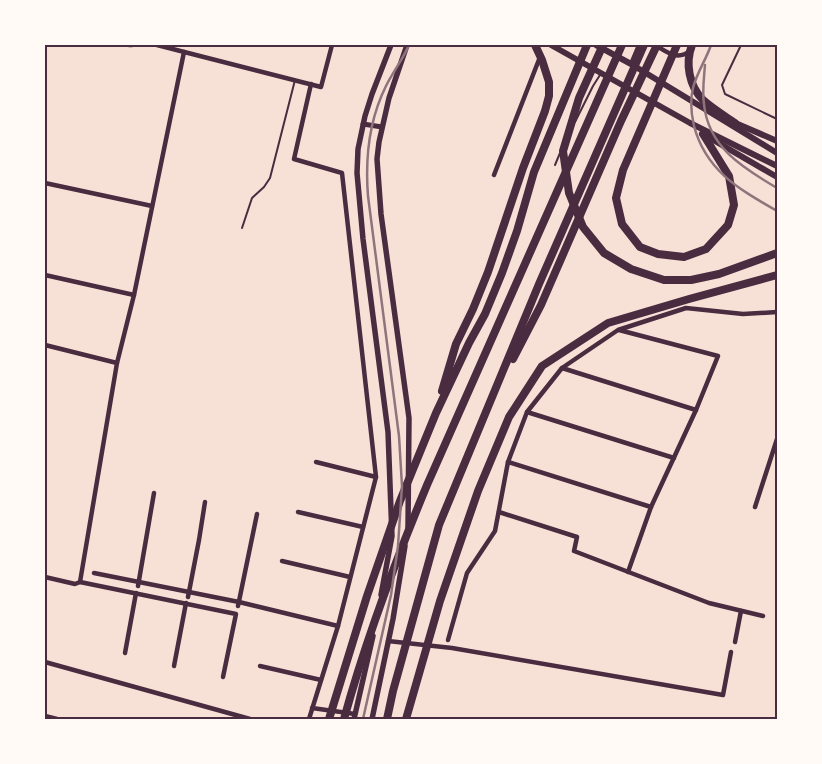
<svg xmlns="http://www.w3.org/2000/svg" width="822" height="764" font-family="'Asap Condensed',sans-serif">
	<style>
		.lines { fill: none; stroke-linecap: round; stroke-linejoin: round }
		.service { stroke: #4a2c40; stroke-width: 2 }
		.minor { stroke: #4a2c40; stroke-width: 4.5 }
		.tertiary { stroke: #4a2c40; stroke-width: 5 }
		.secondary { stroke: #4a2c40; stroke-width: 5.5 }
		.primary { stroke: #4a2c40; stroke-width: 6 }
		.motorway { stroke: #4a2c40; stroke-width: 8 }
		.rail { stroke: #8f747c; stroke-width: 2.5 }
		.neatline { fill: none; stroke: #4a2c40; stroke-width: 2 }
	</style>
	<rect width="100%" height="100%" fill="#f7e1d7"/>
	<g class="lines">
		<g class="service">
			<path d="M741,45L722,85L725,94L777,119"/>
			<path d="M575,122L593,86L600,75"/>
			<path d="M555,165L560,153"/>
			<path d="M242,228L252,198L264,187L270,178L295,80"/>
		</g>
		<g class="minor">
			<path d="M129,45H132"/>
			<path d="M157,45L321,87L332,45"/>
			<path d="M655,45C667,52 677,61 690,51"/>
			<path d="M631,64L639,45"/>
			<path d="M494,175L540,57"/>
			<path d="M45,183L152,206"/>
			<path d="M45,275L134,295"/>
			<path d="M619,330L718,356L696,410L651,507L628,572"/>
			<path d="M45,345L117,363"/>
			<path d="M562,368L696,410"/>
			<path d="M527,412L674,458"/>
			<path d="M316,462L376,477"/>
			<path d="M508,462L651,507"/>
			<path d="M755,507L777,439"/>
			<path d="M298,512L363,527"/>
			<path d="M499,512L577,537L574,551L709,603L763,616"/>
			<path d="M282,561L350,577"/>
			<path d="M94,573L239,602L338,626"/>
			<path d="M45,577L75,584L80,582L236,614L223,677"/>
			<path d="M80,582L117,363L134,295L184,52"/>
			<path d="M138,586L154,493"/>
			<path d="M188,597L199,540L205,502"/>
			<path d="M238,606L257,514"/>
			<path d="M448,640L467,573L495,531L508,462L527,412L562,368L618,330L686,308L743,314L777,312"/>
			<path d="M388,641L452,648L723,695L731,652"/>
			<path d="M735,642L741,611"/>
			<path d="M125,653L136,593"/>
			<path d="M45,662L250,719"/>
			<path d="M174,666L186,603"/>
			<path d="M260,666L321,680"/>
			<path d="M312,708L355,714"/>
			<path d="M45,716L57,719"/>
			<path d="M309,719L338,626L376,477L342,173L294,159L311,84"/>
		</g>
		<path class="tertiary" d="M363,124L382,127"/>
		<g class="secondary">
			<path d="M407,45L389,98L379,142L377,159L381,214L409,418L408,527"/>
			<path d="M381,595L392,536L388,432L363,239L357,173L358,149L365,116L372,94L391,45"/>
			<path d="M354,719L373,636"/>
			<path d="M372,719L393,619L405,546"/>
		</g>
		<g class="primary">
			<path d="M551,45L690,123L777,166"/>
			<path d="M596,45L631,64L777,153"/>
			<path d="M733,122L777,141"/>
			<path d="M703,134L777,177"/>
		</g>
		<g class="motorway">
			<path d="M603,45L579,98L563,151L569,193L583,227L604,253L631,269L664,280H691L719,274L777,253"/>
			<path d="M677,45L623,170L616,198L622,224L640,247L658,254L684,257L706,249L728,225L734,205L729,176L703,134"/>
			<path d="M692,45C685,63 689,86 703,100C713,109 725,116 735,123"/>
			<path d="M513,359L541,305L621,121L657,45"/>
			<path d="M442,391L456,344L473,309L488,272L523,168L545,111L549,96V82L542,60L535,45"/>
			<path d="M329,719L367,596L400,501L436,413L469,343L485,314L502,273L517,231L534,172L587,45"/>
			<path d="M344,719C366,639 395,562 427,485L622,45"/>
			<path d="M387,719L393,691L439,525L539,284L644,45"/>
			<path d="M406,719L440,601L478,491L509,417L542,366L608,323L689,299L777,275"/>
		</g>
		<g class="rail">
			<path d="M711,45C706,60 697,72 693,88C690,100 691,113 694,126C706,171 739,189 777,211"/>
			<path d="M705,65C704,78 702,91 704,104C708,147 743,168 777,188"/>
			<path d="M363,719L391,595L398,546L402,486L399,436L368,196C365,158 369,120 386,86C393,72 403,59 409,45"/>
		</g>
	</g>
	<rect width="822" height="764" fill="none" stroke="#fffaf5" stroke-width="92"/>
	<rect x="46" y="46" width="730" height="672" class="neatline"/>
</svg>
